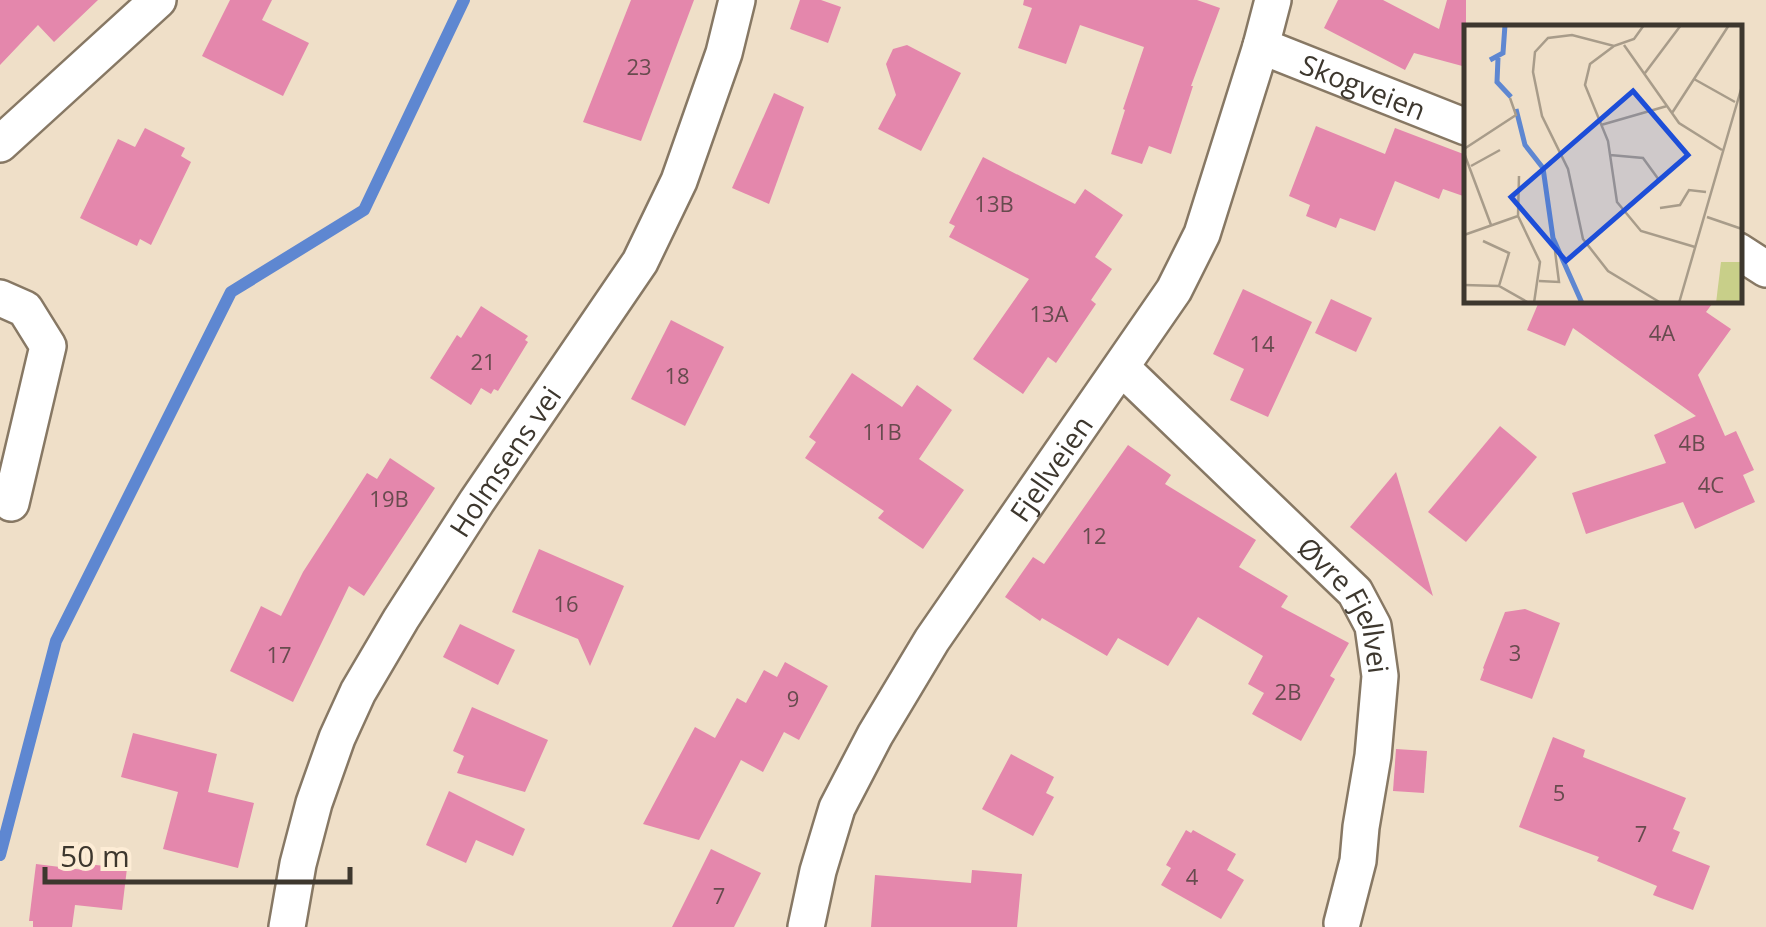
<svg xmlns="http://www.w3.org/2000/svg" width="1766" height="927" font-family="'Open Sans',sans-serif">
	<style>
		.lines { fill: none; stroke-linecap: round; stroke-linejoin: round }
		.stream { stroke: #5e87d1; stroke-width: 12 }
		.building { fill: #e487ac }
		.minor-casing { stroke: #877864; stroke-width: 40 }
		.minor { stroke: #fff; stroke-width: 35 }
		.labels { text-anchor: middle; dominant-baseline: central; stroke-width: 10; stroke-linejoin: round; paint-order: stroke }
		.number-label { font-size: 22px; fill: #674b4e }
		.street-label { font-size: 28px; fill: #3d372e; stroke: #fdecd5 }
		.inset-river { fill: none; stroke: #5e87d1; stroke-width: 5 }
		.inset-road { fill: none; stroke: #a89c8a; stroke-width: 2.5 }
		.view { fill: #1d4ed8; fill-opacity: 0.15; stroke: #1d4ed8; stroke-width: 5 }
		.inset-edge { fill: none; stroke: #3d372e; stroke-width: 5 }
	</style>
	<rect width="100%" height="100%" fill="#efdfc8"/>
	<g class="lines">
		<path class="stream" d="M0,855L56,641L231,292L364,210L464,0"/>
	</g>
	<g class="building">
		<path d="M0,0H98L54,42L38,25L0,65Z"/>
		<path d="M230,0H272L262,20L309,43L283,96L202,56Z"/>
		<path d="M631,0H694L641,141L583,122Z"/>
		<path d="M800,0H821L841,7L828,43L790,29Z"/>
		<path d="M1024,0H1197L1220,8L1191,86H1193L1171,154L1149,146L1142,164L1111,154L1125,110L1123,109L1144,47L1080,25L1066,64L1018,48L1032,8L1023,5Z"/>
		<path d="M1338,0H1383L1439,29L1447,0H1466V67L1414,53L1405,70L1324,28Z"/>
		<path d="M907,45L961,73L921,151L878,129L896,95L886,64L893,49Z"/>
		<path d="M774,93L804,107L769,204L732,188Z"/>
		<path d="M1316,126L1385,154L1395,128L1466,155V197L1443,189L1439,199L1395,181L1375,231L1340,218L1336,228L1306,216L1310,205L1289,196Z"/>
		<path d="M145,128L185,148L181,156L191,162L151,245L140,239L137,246L80,218L118,139L135,147Z"/>
		<path d="M983,157L1075,204L1085,189L1123,215L1095,257L1112,269L1091,300L1096,304L1056,363L1048,357L1023,394L973,359L1029,279L949,237L955,226L949,223Z"/>
		<path d="M1243,289L1312,322L1268,417L1230,400L1244,369L1213,354Z"/>
		<path d="M1331,299L1372,318L1356,352L1315,333Z"/>
		<path d="M1533,300H1715L1706,312L1731,329L1698,375L1725,436L1736,431L1754,470L1743,475L1755,502L1695,529L1683,502L1586,534L1572,493L1666,463L1654,435L1696,416L1573,328L1565,346L1527,330L1538,304Z"/>
		<path d="M481,306L528,336L525,340L528,342L498,391L494,389L491,394L481,388L471,405L430,378L457,335L461,338Z"/>
		<path d="M671,320L724,347L685,426L631,399Z"/>
		<path d="M852,373L902,407L917,385L952,410L919,459L964,490L923,549L878,518L884,511L805,458L816,442L809,437Z"/>
		<path d="M1500,426L1537,457L1466,542L1428,512Z"/>
		<path d="M1128,445L1171,475L1165,484L1256,540L1239,567L1288,596L1281,607L1349,643L1330,676L1335,679L1301,741L1252,714L1264,693L1248,684L1263,656L1198,617L1168,666L1118,638L1107,656L1042,618L1040,621L1005,597L1033,557L1044,564Z"/>
		<path d="M390,458L435,488L364,596L349,586L293,702L230,671L261,606L281,616L303,572L367,473L377,479Z"/>
		<path d="M1396,472L1433,596L1350,527Z"/>
		<path d="M539,549L624,586L590,666L578,639L512,612Z"/>
		<path d="M1525,609L1560,623L1532,699L1480,680L1484,669L1483,668L1505,612Z"/>
		<path d="M460,624L515,650L498,685L443,657Z"/>
		<path d="M785,662L828,686L799,740L784,732L763,772L741,760L699,840L643,824L695,727L715,738L737,698L746,703L764,670L777,677Z"/>
		<path d="M472,707L548,740L525,792L457,773L464,756L453,751Z"/>
		<path d="M133,733L217,754L208,792L254,803L238,868L163,849L178,792L121,777Z"/>
		<path d="M1553,737L1585,750L1583,757L1686,798L1673,829L1680,832L1672,851L1710,866L1693,910L1653,895L1657,886L1597,861L1599,857L1519,827Z"/>
		<path d="M1396,749L1427,751L1424,793L1393,791Z"/>
		<path d="M1011,754L1054,777L1046,793L1054,797L1033,836L982,809Z"/>
		<path d="M449,791L525,829L513,856L476,840L466,863L426,845Z"/>
		<path d="M1186,830L1191,833L1193,830L1236,854L1227,870L1244,880L1221,919L1161,885L1171,868L1166,865Z"/>
		<path d="M711,849L761,873L734,927H672Z"/>
		<path d="M36,864L84,870L85,864L127,868L122,910L75,905L72,927H33V921H29Z"/>
		<path d="M972,870L1022,874L1017,927H871L875,875L971,883Z"/>
	</g>
	<g class="lines">
		<g class="minor-casing">
			<g id="minor">
				<path id="s1" d="M1261,46L1466,127"/>
				<path d="M0,144L158,0"/>
				<path d="M1738,251L1766,269"/>
				<path d="M0,298L25,309L48,346L11,503"/>
				<path id="s2" d="M1122,368L1355,592L1373,626L1380,676L1373,756L1361,827L1358,861L1342,923"/>
				<path id="s3" d="M287,927L298,864L314,803L337,738L358,692L401,619L477,501L640,262L679,181L724,53L737,0"/>
				<path id="s4" d="M806,927L818,871L837,808L875,735L932,640L1174,290L1202,234L1261,46L1273,0"/>
			</g>
		</g>
		<use href="#minor" class="minor"/>
	</g>
	<g class="labels">
		<g class="number-label">
			<text x="639" y="66">23</text>
			<text x="994" y="203">13B</text>
			<text x="1049" y="313">13A</text>
			<text x="1662" y="332">4A</text>
			<text x="1262" y="343">14</text>
			<text x="483" y="361">21</text>
			<text x="677" y="375">18</text>
			<text x="882" y="431">11B</text>
			<text x="1692" y="442">4B</text>
			<text x="1711" y="484">4C</text>
			<text x="389" y="498">19B</text>
			<text x="1094" y="535">12</text>
			<text x="566" y="603">16</text>
			<text x="1515" y="652">3</text>
			<text x="279" y="654">17</text>
			<text x="1288" y="691">2B</text>
			<text x="793" y="698">9</text>
			<text x="1559" y="792">5</text>
			<text x="1641" y="833">7</text>
			<text x="1192" y="876">4</text>
			<text x="719" y="895">7</text>
		</g>
		<g class="street-label">
			<text stroke="none"><textPath href="#s1" startOffset="110">Skogveien</textPath></text>
			<text stroke="none"><textPath href="#s3" startOffset="520">Holmsens vei</textPath></text>
			<text stroke="none"><textPath href="#s4" startOffset="525">Fjellveien</textPath></text>
			<text stroke="none"><textPath href="#s2" startOffset="330">Øvre Fjellvei</textPath></text>
		</g>
	</g>
	<g transform="translate(1464 25)">
		<rect width="278" height="278" fill="#efdfc8"/>
		<path d="M257,237H277V277L252,278Z" fill="#c8cf89"/>
		<path class="inset-river" d="M34,33L33,57L47,72M26,35L39,28L41,0M52,84L61,120L79,143L89,213L118,278"/>
		<path class="inset-road" d="M180,0L170,14L150,21L108,10L84,13L71,27L69,47L78,91L104,144L119,214L144,246L197,278M160,20L215,98L258,125M150,21L126,39L121,60L144,116L153,177L177,206L231,222M181,48L217,0M230,54L271,77M208,88L265,0M137,100L203,81M0,124L52,90L46,73M0,128L27,200M146,130L179,133L195,155M7,141L36,125M55,151L54,191L76,237L70,278M196,183L216,180L225,165L242,167M243,192L278,204M0,210L54,191M19,216L45,228L35,261M75,256L95,257L91,226M0,260L35,261L65,278M215,278L278,61"/>
		<path class="view" d="M169,66L224,130L102,236L47,172Z"/>
		<rect width="278" height="278" class="inset-edge"/>
	</g>
	<path d="M45 867v15h305v-15" fill="none" stroke="#3d372e" stroke-width="5"/>
	<text x="60" y="867" font-size="30" fill="#3d372e" stroke="#fdecd5" stroke-width="8" paint-order="stroke">50 m</text>
</svg>
